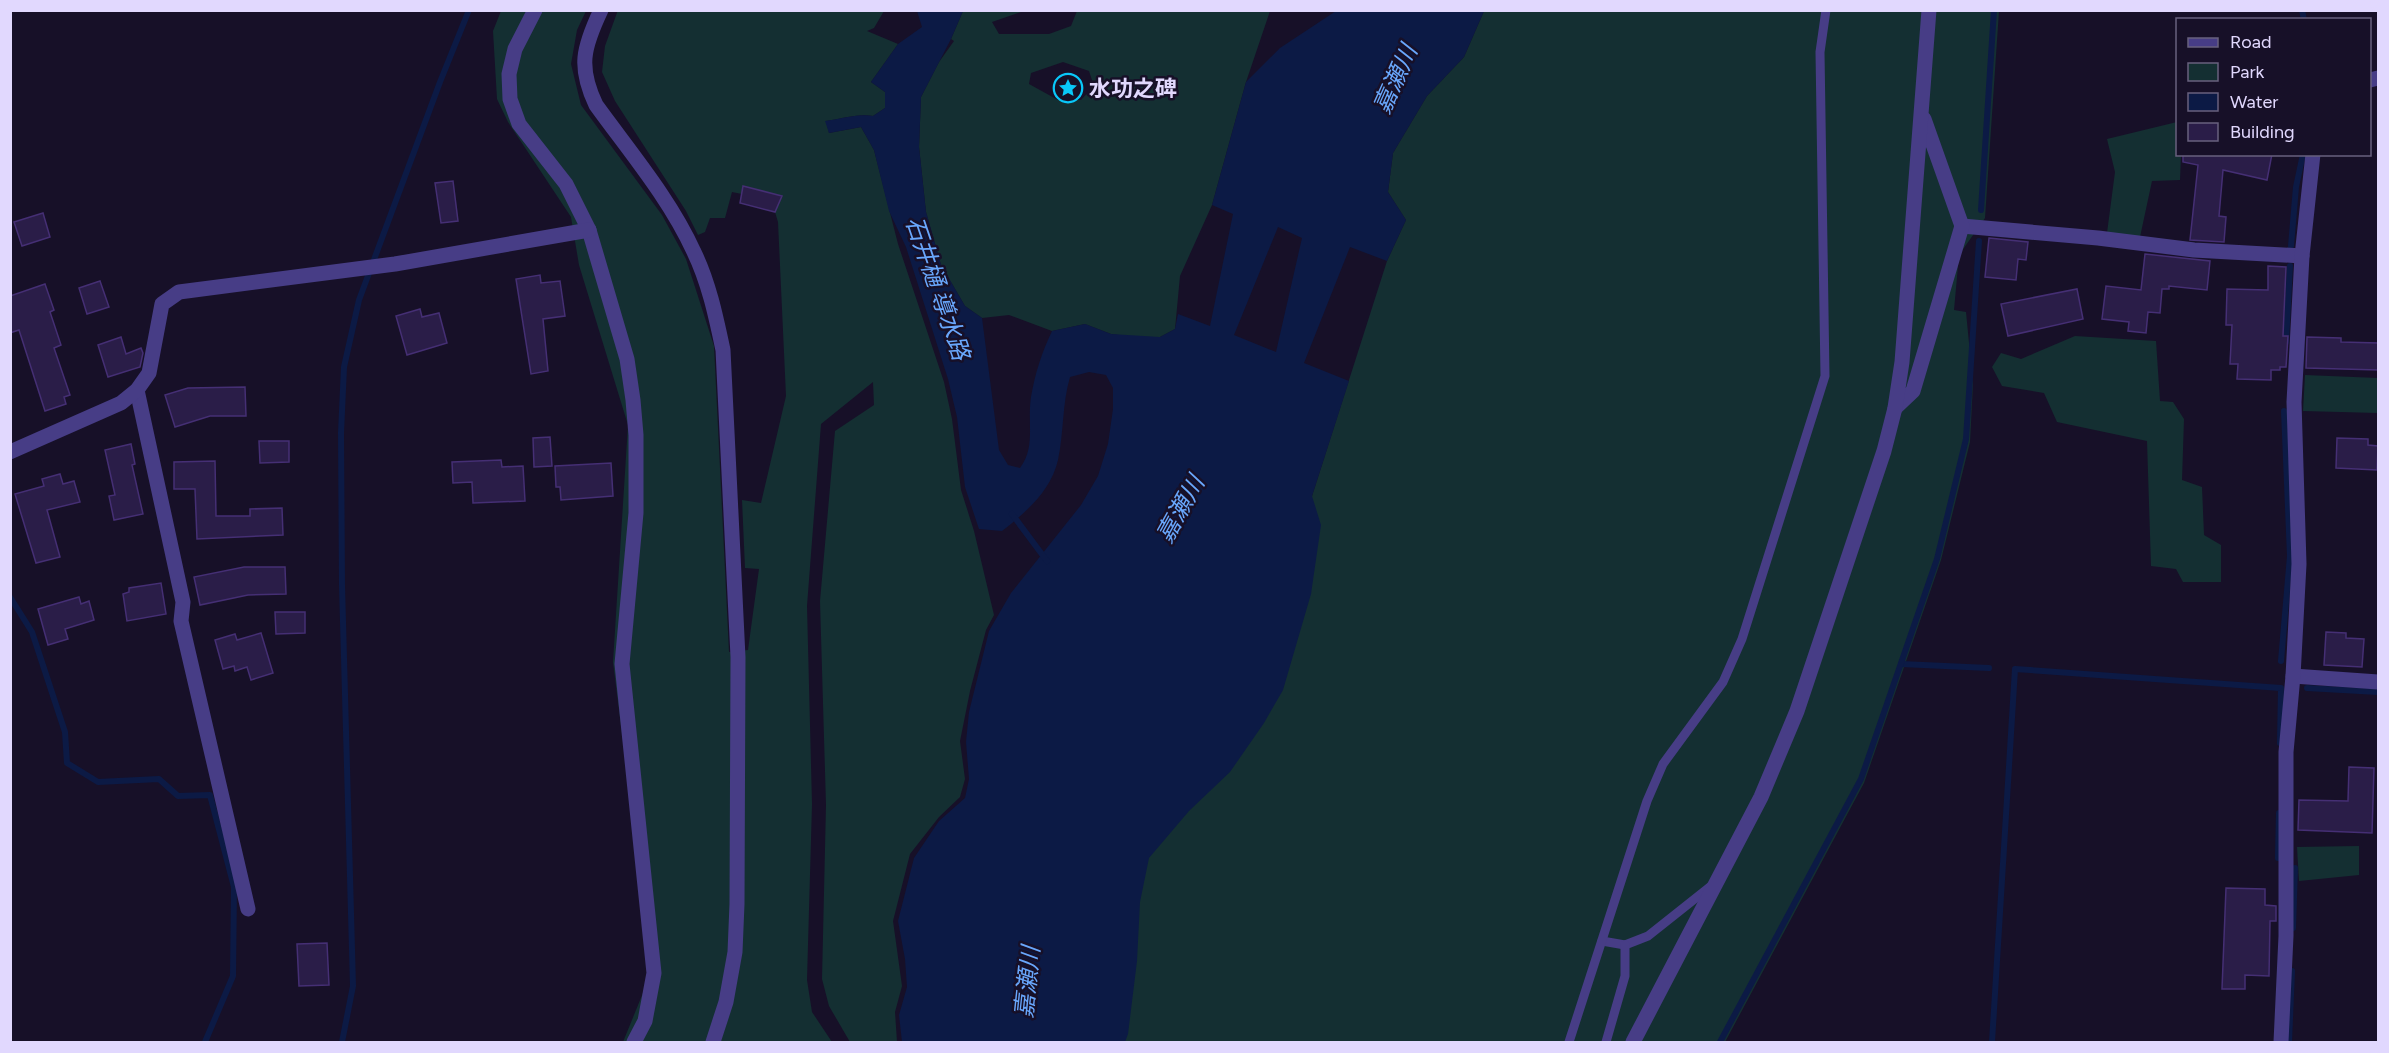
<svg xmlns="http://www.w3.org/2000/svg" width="2389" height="1053" font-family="Figtree,'Noto Sans JP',sans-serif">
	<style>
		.green { fill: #142f32; fill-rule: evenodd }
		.water { fill: #0c1a45; fill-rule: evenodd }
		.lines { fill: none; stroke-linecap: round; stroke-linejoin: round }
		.stream { stroke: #0c1a45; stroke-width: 6 }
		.building { fill: #2a1d48; stroke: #452f74; stroke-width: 1.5 }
		.service { stroke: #473d86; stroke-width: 9 }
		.minor { stroke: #473d86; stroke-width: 15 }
		.labels { text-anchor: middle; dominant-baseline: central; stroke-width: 5; stroke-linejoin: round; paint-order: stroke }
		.poi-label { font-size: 22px; font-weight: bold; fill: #e1d8fe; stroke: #171028; text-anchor: start }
		.water-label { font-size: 24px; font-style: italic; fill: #69a7fc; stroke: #171028 }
	</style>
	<rect width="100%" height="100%" fill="#171028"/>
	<g class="green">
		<path d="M618,10L884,11L874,28L867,31L898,44L871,82L885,92V108L873,116C858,113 841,119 826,121L829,133L861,127L874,150L898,244L944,382L952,419L961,490L974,531L994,615L986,630L970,691L960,741L965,779L960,797L939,817L910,854L893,921L902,986L895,1012L897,1042H850L829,1006L822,979L826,805L820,601L835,431L874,405L873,382L821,424L807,606L812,804L807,980L812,1012L832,1042H623L647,983L648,942L613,662L628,425L579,265L571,217L508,122L497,99L493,31L501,11H586L577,30L571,64L581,105L662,215L686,259L714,346L729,652L748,650L759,569L745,568L742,500L761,503L786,396L778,222L775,212L781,197L743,186L742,194L732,192L725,218H710L705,232L698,235L686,211L615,101L602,72L605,46Z"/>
		<path d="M963,11H1024L992,22L999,34H1049L1071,26L1077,11H1270L1246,82L1212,205L1180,276L1175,329L1160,337H1134L1111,334L1085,324L1052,331L1009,315L982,318L965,306L941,265L926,212L919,147L921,97L939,62L954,41L951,39ZM1063,62L1089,71L1094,86L1081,100H1058L1029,84L1031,73Z"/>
		<path d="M1484,11H1999L1985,218L1959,255L1954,310L1966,312L1973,384L1970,442L1941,560L1864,783L1725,1042H1053L1312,496L1387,261L1406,220L1388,192L1393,153L1427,96L1464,57Z"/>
		<path d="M2177,122L2178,154L2181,155L2180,180L2152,181L2140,237L2107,233L2115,172L2107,139Z"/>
		<path d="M2075,336L2156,341L2160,401L2173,402L2184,419L2182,480L2202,487L2204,535L2221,545V582H2183L2176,569L2151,566L2147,441L2057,422L2044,393L2002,386L1992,367L2001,353L2021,359Z"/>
		<path d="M2305,375L2378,378V413L2303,411Z"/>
		<path d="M2359,846V875L2299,881L2297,847Z"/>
	</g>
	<path class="water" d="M917,11H963L951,39L921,97L919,147L926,212L941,265L965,306L982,318L999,450L1008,465L1020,468C1036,447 1027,423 1031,397C1035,373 1042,352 1052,331L1085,324L1111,334L1160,337L1175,329L1178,314L1210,326L1233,214L1212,205L1246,82L1280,48L1336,11H1484L1464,57L1427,96L1393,153L1388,192L1406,220L1387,261L1350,247L1304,363L1349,381L1312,496L1321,525L1311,594L1283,690L1264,723L1230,772L1189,811L1149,858L1140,902L1137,961L1128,1034L1125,1042H902L899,1015L907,987L905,959L898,921L914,858L939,821L965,798L969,779L966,742L969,712L989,631L1011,593L1081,505L1098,476L1108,444L1113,409V388L1106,375L1089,372L1070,377C1062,404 1064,432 1058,460C1051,491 1026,512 1002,531L979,529L965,487L957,417L948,379L906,247L889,211L874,150L861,127L829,133L825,121C841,119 858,113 873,116L885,108V92L871,82L898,44L922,27ZM1278,227L1302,238L1276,352L1234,335Z"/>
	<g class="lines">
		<g class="stream">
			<path d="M2302,10L2304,20"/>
			<path d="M1981,210L1994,10"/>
			<path d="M2291,246L2296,187L2303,154"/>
			<path d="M2286,342L2290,266"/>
			<path d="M1012,514L1047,561"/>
			<path d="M10,597L32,632L65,732L67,763L98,782L159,779L178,796L210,795L234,887L233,976L205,1042"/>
			<path d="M2281,661L2290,556L2284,411"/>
			<path d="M1901,664L1989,668"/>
			<path d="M2307,688L2378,692"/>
			<path d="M2278,858L2279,813"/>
			<path d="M2293,928L2295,868"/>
			<path d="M342,1042L353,986L342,585L341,433L344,367L359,300L440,82L469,10"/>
			<path d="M1720,1042L1861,779L1937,559L1966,439L1979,241"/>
			<path d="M1992,1042L2015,669L2281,688L2280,743"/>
			<path d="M2289,1042L2292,971"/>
		</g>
	</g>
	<g class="building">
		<path d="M2183,154H2272L2267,180L2223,170L2219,216L2226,217L2224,242L2190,240L2198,165L2183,162Z"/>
		<path d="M453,181L458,221L441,223L435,183Z"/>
		<path d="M743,186L782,196L775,212L740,203Z"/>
		<path d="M43,213L50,237L22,246L14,222Z"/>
		<path d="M1989,238L2028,242L2026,260L2018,259L2016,280L1985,277Z"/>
		<path d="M2145,254L2210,261L2207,290L2169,286V289H2162L2160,313L2148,312L2146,333L2128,331L2129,322L2102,319L2106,286L2141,290Z"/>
		<path d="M2268,266L2286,267L2283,336H2288L2286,367H2280V370H2271V380L2237,379L2238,364H2230L2232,325H2226L2227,289L2268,290Z"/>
		<path d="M540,275L541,283L560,281L565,316L543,319L548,371L531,374L516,279Z"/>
		<path d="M100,281L109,307L87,314L79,288Z"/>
		<path d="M45,284L54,310L50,312L61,345L54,348L70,395L64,397L66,404L45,411L19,330L10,333V296Z"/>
		<path d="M2077,289L2083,319L2008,336L2001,304Z"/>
		<path d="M420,309L422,317L439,313L447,343L407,355L396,316Z"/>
		<path d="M121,337L126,354L141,348L143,353L140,367L108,377L98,345Z"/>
		<path d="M2307,337L2341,338V342L2379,343V370L2306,368Z"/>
		<path d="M245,387L246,416H210L175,427L165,395L188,388Z"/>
		<path d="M550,437L552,466L534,467L533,438Z"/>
		<path d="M2337,438L2368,439V445L2378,446L2377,470L2336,468Z"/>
		<path d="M259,441H289V462L260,463Z"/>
		<path d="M131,444L135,464L132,465L143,514L114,520L109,496L115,495L105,450Z"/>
		<path d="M501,460L502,467L523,466L525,501L473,503L472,482L453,483L452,462Z"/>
		<path d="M215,461L216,516H250V509L282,508L283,535L197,539L195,489H174V462Z"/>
		<path d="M611,463L613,496L561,500L560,487H556L555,466Z"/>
		<path d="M60,474L63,484L74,481L80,502L47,510L60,557L36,563L15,494L44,486L42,479Z"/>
		<path d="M244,567H285L286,594L248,595L200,605L194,577Z"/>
		<path d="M161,583L166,614L127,621L123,594L129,592V588Z"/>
		<path d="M79,597L81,604L89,601L94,620L65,629L68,639L48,645L38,609Z"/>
		<path d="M275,612H305V633L276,634Z"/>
		<path d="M2326,632L2346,633V638L2364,639L2362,667L2324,665Z"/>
		<path d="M261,633L273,673L251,680L247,667L235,671L234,666L223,669L215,640L235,634L237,640Z"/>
		<path d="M2349,767L2374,768L2372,833L2298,830L2299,800L2348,801Z"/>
		<path d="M2226,888L2265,889V905L2276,906V921H2270L2269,976L2245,975V989H2222Z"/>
		<path d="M327,943L329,985L299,986L297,944Z"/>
	</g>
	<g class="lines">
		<g class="service">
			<path d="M1602,941L1625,945L1648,936L1711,886"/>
			<path d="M1569,1042L1647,801L1663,764L1723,682L1742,639L1825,376L1820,52L1826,10"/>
			<path d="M1606,1042L1625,976V945"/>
		</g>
		<g class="minor">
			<path d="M535,10L515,49L509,74L510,99L519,124L566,184L589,230L627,359L633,400L636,435V513L622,664L654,973L645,1021L634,1042"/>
			<path d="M601,10C583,48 578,67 596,105C630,152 670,199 694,252C709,283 716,317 723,350L738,657L737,904L735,952L726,1002L713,1042"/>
			<path d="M2370,80L2378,78"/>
			<path d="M1962,226L2098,238L2194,250L2302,256"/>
			<path d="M137,390L183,602L181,621L248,909"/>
			<path d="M1895,408L1913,391L1962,226L1924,119"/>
			<path d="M10,452L121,403L137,390L149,373L162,304L179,292L395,264L589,230"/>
			<path d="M2293,676L2378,682"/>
			<path d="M1633,1042L1761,797L1797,711L1884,451L1895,408L1902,362L1929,10"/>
			<path d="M2281,1042L2286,936V752L2293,676L2299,564L2294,402L2302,256L2313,154"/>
		</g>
	</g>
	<defs>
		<g id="sight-ring" transform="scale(1.5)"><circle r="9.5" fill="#171028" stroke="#09c7f9" stroke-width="1.5"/><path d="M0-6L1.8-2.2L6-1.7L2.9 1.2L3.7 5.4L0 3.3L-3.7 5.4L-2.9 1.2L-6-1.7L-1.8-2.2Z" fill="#09c7f9"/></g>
	</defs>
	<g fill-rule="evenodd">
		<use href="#sight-ring" x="1068" y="88"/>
	</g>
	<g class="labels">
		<g class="poi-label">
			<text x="1089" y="88">水功之碑</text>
		</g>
		<g class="water-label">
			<text transform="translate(1395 79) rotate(-66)">嘉瀬川</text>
			<text transform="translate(938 288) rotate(71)">石井樋 導水路</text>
			<text transform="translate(1180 509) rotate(-61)">嘉瀬川</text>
			<text transform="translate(1027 982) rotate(-84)">嘉瀬川</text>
		</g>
	</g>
	<rect width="2389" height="1053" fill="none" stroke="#e1d8fe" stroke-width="24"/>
	<rect x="2176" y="18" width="195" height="138" fill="#171028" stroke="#68607e" stroke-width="1.5"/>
	<rect x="2188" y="38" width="30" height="9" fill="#473d86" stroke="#68607e" stroke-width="1.5"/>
	<text x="2230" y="48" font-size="18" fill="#e1d8fe">Road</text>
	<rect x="2188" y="63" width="30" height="18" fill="#142f32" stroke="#68607e" stroke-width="1.5"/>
	<text x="2230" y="78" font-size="18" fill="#e1d8fe">Park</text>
	<rect x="2188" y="93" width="30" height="18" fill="#0c1a45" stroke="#68607e" stroke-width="1.5"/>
	<text x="2230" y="108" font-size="18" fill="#e1d8fe">Water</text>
	<rect x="2188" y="123" width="30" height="18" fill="#2a1d48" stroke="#68607e" stroke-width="1.5"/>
	<text x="2230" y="138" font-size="18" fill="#e1d8fe">Building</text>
</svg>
